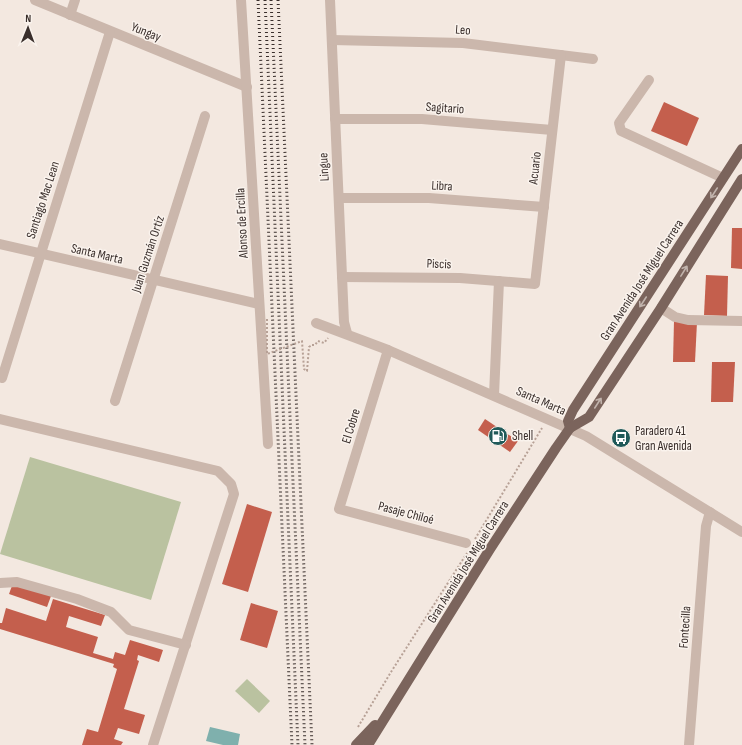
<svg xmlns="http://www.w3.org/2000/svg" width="742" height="745" font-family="'Sofia Sans Condensed',sans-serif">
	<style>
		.green { fill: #bac2a0 }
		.water { fill: #7fb0ad }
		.building { fill: #c45f4d }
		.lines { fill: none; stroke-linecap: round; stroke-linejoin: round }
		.path { stroke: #b7a196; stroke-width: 2; stroke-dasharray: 2 2; stroke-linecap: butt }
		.minor { stroke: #cbb7ac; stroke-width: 10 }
		.major { stroke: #7b645c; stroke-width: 10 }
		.rail { stroke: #392e2b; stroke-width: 3; stroke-dasharray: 1 3; stroke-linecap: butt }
		.path-bridge { stroke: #b7a196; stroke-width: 2; stroke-dasharray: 2 2; stroke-linecap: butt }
		.oneway { stroke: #c1b3ac }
		.labels { text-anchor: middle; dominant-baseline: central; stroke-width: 3; stroke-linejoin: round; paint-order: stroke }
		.street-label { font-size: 13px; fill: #392e2b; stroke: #faf3ed }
		.poi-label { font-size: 13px; fill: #392e2b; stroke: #faf3ed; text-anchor: start }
	</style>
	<rect width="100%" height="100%" fill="#f3e8e0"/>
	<g class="green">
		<path d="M30,457L181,502L151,600L0,554Z"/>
		<path d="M247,679L270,701L259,713L235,691Z"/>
	</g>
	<path class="water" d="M210,727L240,734L238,745H223L206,741Z"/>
	<g class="building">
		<path d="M664,102L699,118L687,146L651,131Z"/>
		<path d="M732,228H742V269L731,268Z"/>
		<path d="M706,275L728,276L727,316L704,315Z"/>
		<path d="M674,321L697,322L695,362H673Z"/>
		<path d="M712,362H735L733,402H711Z"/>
		<path d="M485,419L518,441L510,452L478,430Z"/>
		<path d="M247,504L272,512L248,592L222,584Z"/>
		<path d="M13,583L51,596L47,607L9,594Z"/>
		<path d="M53,599L105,615L101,626L69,616L66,627L98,637L93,653L113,659L115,652L125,655L130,640L163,650L159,662L138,655L137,660L139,661L124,709L145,715L139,734L118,728L114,739L123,742L121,745H82L87,729L98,732L117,669L113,667L114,664L0,629V623H2L6,608L46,621Z"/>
		<path d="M251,603L278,611L267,648L240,640Z"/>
	</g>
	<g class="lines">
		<g class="path">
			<path d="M312,345H315L318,341L324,343L328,338"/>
			<path d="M475,539L542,428"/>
			<path d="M358,727L391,672L467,553"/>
		</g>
		<g class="minor">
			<path d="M35,0L247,87"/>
			<path d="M241,0L268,444"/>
			<path d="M330,0L344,322L347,333"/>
			<path d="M70,15L75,0"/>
			<path d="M332,40L463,43L593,59"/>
			<path d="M649,80L619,123L621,131L723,178"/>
			<path d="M335,119H422L552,130"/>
			<path d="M339,198H429L544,207"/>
			<path d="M0,244L259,304"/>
			<path d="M342,277L460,278L535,284L561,55"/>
			<path d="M661,308L675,317L688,320L742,321"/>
			<path d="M316,323L388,350L586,436L742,532"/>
			<path d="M388,350L339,509L466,543"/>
			<path d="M2,378L110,32"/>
			<path d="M494,395L499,281"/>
			<path d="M115,401L205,116"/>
			<path d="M0,419L218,471L231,484L234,494L153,745"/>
			<path d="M0,583L17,582L77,599L111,612L129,630L186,645"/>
			<path d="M689,745L706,526L710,512"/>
		</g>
		<g class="major">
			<path d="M570,428L568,421L573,410L742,149"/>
			<path d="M356,745L375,725"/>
			<path d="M368,745L490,549L556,448L570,428L589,417L661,308L742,179"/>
		</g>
		<g class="rail">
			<path d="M258,0L292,745"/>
			<path d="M265,0L298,745"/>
			<path d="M271,0L305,745"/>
			<path d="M278,0L312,745"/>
		</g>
		<path class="path-bridge" d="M267,319V354L302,341L304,369L307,371L309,347L312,345"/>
	</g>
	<defs><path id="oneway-shaft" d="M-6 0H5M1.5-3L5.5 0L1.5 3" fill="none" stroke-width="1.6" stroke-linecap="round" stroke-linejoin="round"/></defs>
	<g class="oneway">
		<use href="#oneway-shaft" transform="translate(714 193) rotate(123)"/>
		<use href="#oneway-shaft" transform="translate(684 271) rotate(-58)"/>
		<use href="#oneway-shaft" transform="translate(643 302) rotate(123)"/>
		<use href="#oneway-shaft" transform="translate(598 403) rotate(-57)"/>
	</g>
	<defs>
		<g id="fuel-disc" transform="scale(1)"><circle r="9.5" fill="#205a59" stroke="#faf3ed"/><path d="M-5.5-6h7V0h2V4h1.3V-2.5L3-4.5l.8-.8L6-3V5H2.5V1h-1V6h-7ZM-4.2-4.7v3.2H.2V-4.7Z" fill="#fff"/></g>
		<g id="bus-disc" transform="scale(1)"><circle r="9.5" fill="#205a59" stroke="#faf3ed"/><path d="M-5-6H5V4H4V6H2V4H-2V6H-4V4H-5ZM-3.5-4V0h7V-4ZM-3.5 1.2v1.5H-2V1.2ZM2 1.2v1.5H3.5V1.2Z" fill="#fff"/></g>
	</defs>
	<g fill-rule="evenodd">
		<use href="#fuel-disc" x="498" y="436"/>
		<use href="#bus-disc" x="621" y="438"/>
	</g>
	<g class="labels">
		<g class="street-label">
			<text transform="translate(463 30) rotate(4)">Leo</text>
			<text transform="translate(146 32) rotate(22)">Yungay</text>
			<text transform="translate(445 108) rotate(4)">Sagitario</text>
			<text transform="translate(324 167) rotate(-93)">Lingue</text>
			<text transform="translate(535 168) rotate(-84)">Acuario</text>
			<text transform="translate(442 186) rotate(3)">Libra</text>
			<text transform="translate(43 200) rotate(-72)">Santiago Mac Lean</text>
			<text transform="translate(242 223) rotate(-93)">Alonso de Ercilla</text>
			<text transform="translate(97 254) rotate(13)">Santa Marta</text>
			<text transform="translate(148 254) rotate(-72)">Juan Guzmán Ortíz</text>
			<text transform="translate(439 264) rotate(2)">Piscis</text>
			<text transform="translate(642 280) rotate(-57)">Gran Avenida José Miguel Carrera</text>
			<text transform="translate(541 401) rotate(24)">Santa Marta</text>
			<text transform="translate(351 426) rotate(-73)">El Cobre</text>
			<text transform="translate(406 513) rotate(15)">Pasaje Chiloé</text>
			<text transform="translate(468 562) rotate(-58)">Gran Avenida José Miguel Carrera</text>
			<text transform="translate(685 627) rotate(-86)">Fontecilla</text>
		</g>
		<g class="poi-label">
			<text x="635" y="431">Paradero 41<tspan x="635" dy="15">Gran Avenida</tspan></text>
			<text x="512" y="436">Shell</text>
		</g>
	</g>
	<g transform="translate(28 28) rotate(1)" stroke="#faf3ed" stroke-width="3" paint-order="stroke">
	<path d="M0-3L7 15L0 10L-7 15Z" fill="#392e2b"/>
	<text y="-6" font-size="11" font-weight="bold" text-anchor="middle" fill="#392e2b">N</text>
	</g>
</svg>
